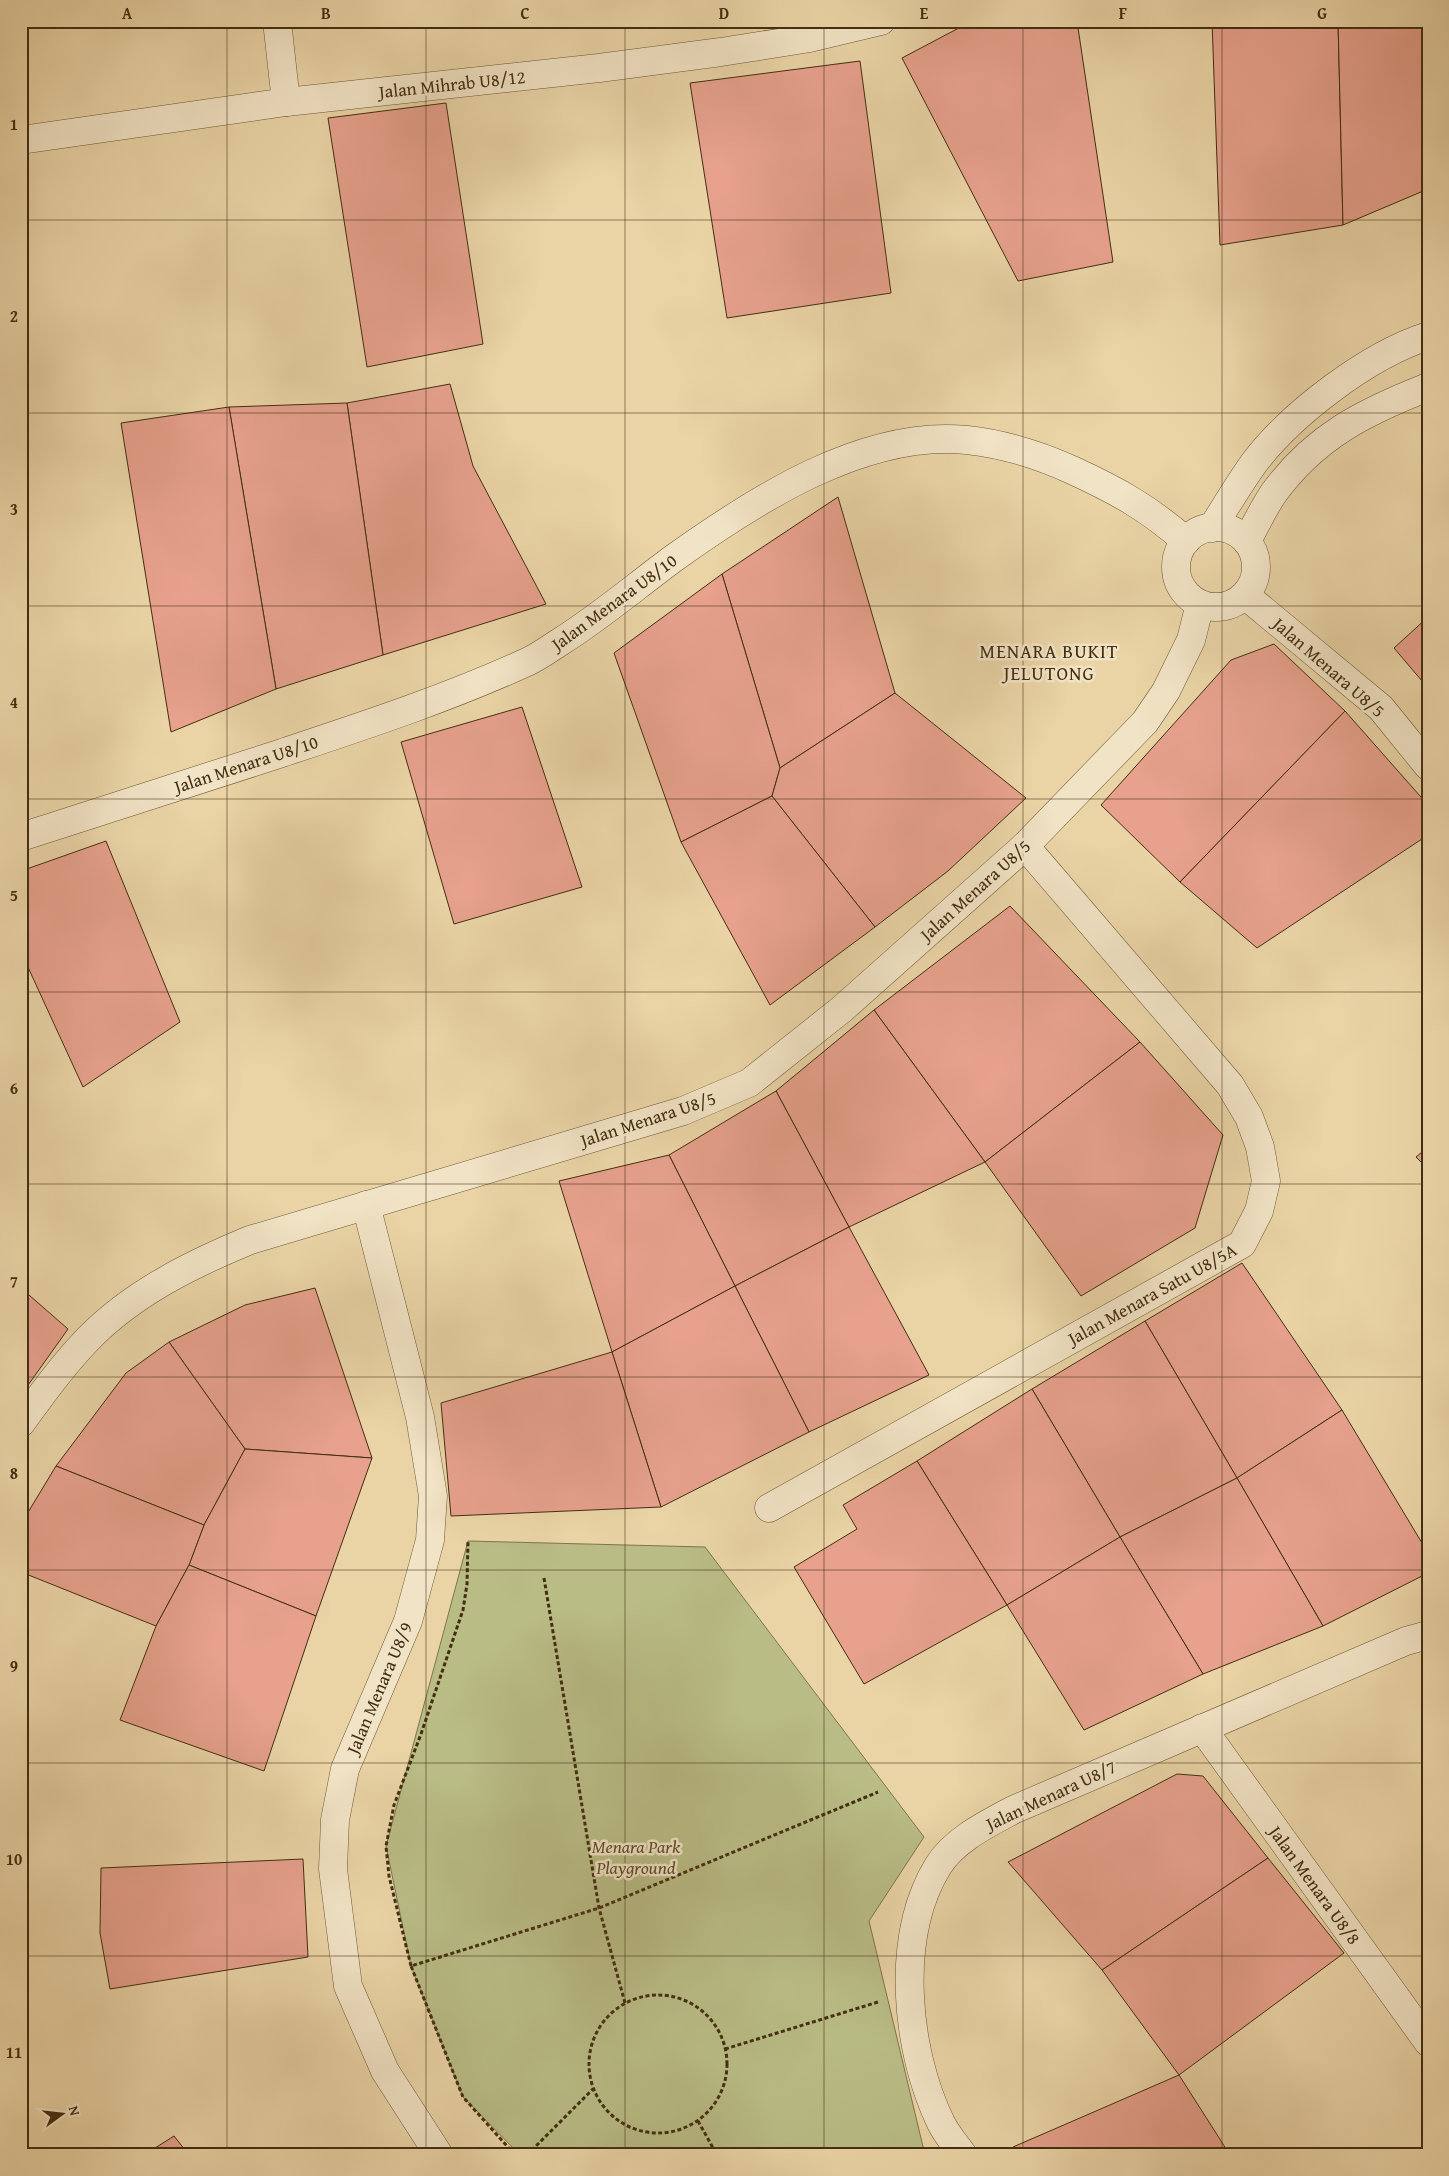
<svg xmlns="http://www.w3.org/2000/svg" width="1449" height="2176" font-family="'Gentium Book Plus',serif">
	<style>
		.green { fill: #b9bc85; stroke: #7e754c }
		.building { fill: #e7a18d; stroke: #432e12 }
		.lines { fill: none; stroke-linecap: round; stroke-linejoin: round }
		.minor-casing { stroke: #6d5837; stroke-width: 29 }
		.path { stroke: #432e12; stroke-width: 3; stroke-dasharray: 4 2.5; stroke-linecap: butt }
		.minor { stroke: #f1e3c5; stroke-width: 28 }
		.grid { fill: none; stroke: #432e12; stroke-width: 1; stroke-opacity: 0.55 }
		.labels { text-anchor: middle; dominant-baseline: central; stroke-width: 5; stroke-linejoin: round; paint-order: stroke }
		.street-label { font-size: 18px; fill: #432e12; stroke: #f1e3c5 }
		.park-label { font-size: 18px; font-style: italic; fill: #5b4a29; stroke: #f1e3c5 }
		.neighbourhood-label { font-size: 19px; letter-spacing: 1px; fill: #432e12; stroke: #f1e3c5 }
		.neatline { fill: none; stroke: #432e12; stroke-width: 2 }
		.grid-label { font-size: 16px; text-anchor: middle; font-weight: bold; fill: #432e12 }
	</style>
	<rect width="100%" height="100%" fill="#ead4a6"/>
	<filter id="stains"><feTurbulence type="fractalNoise" baseFrequency=".004" numOctaves="4"/><feColorMatrix values="0 0 0 0 .2 0 0 0 0 .09 0 0 0 0 .02 0 0 0 .5 -.17"/></filter>
	<radialGradient id="worn" r=".72"><stop offset=".6" stop-color="#630" stop-opacity="0"/><stop offset="1" stop-color="#630" stop-opacity=".3"/></radialGradient>
	<path class="green" d="M468,1541L705,1547L924,1837L869,1921L925,2155H520L463,2097L411,1966L386,1846Z"/>
	<g class="building">
		<path d="M972,21H1077L1113,262L1018,281L902,58Z"/>
		<path d="M1212,21H1338L1343,225L1220,245Z"/>
		<path d="M1338,21H1428V189L1343,225Z"/>
		<path d="M860,61L891,293L727,318L690,83Z"/>
		<path d="M446,103L483,344L367,367L328,118Z"/>
		<path d="M450,384L473,466L546,604L383,655L347,403Z"/>
		<path d="M347,403L383,655L276,689L229,407Z"/>
		<path d="M229,407L276,689L171,732L121,423Z"/>
		<path d="M838,497L895,693L780,768L722,574Z"/>
		<path d="M722,574L780,768L772,796L681,842L614,653Z"/>
		<path d="M1428,617V688L1394,648Z"/>
		<path d="M1274,644L1345,711L1180,882L1101,805L1231,660Z"/>
		<path d="M895,693L1026,798L948,871L875,927L772,796L780,768Z"/>
		<path d="M522,707L582,887L454,924L401,742Z"/>
		<path d="M1345,711L1428,805V835L1257,948L1180,882Z"/>
		<path d="M772,796L875,927L770,1005L681,842Z"/>
		<path d="M106,841L180,1022L83,1087L21,952V871Z"/>
		<path d="M1010,906L1140,1042L985,1162L874,1010Z"/>
		<path d="M874,1010L985,1162L849,1227L776,1091Z"/>
		<path d="M1140,1042L1223,1135L1195,1228L1081,1296L985,1162Z"/>
		<path d="M776,1091L849,1227L735,1286L669,1155Z"/>
		<path d="M1428,1147V1169L1416,1157Z"/>
		<path d="M669,1155L735,1286L612,1352L559,1181Z"/>
		<path d="M849,1227L929,1375L809,1432L735,1286Z"/>
		<path d="M1242,1263L1342,1410L1237,1478L1145,1321Z"/>
		<path d="M735,1286L809,1432L661,1507L612,1352Z"/>
		<path d="M21,1288L68,1329L21,1395Z"/>
		<path d="M315,1288L372,1458L245,1449L169,1342L245,1305Z"/>
		<path d="M1145,1321L1237,1478L1120,1537L1032,1389Z"/>
		<path d="M169,1342L245,1449L204,1525L56,1466L126,1373Z"/>
		<path d="M612,1352L661,1507L451,1516L441,1403Z"/>
		<path d="M1032,1389L1120,1537L1007,1605L917,1461Z"/>
		<path d="M1342,1410L1428,1553V1573L1323,1626L1237,1478Z"/>
		<path d="M245,1449L372,1458L316,1616L189,1565L204,1525Z"/>
		<path d="M917,1461L1007,1605L864,1684L794,1567L857,1529L843,1505Z"/>
		<path d="M56,1466L204,1525L189,1565L156,1626L21,1572V1524Z"/>
		<path d="M1237,1478L1323,1626L1203,1674L1120,1537Z"/>
		<path d="M1120,1537L1203,1674L1084,1730L1007,1605Z"/>
		<path d="M189,1565L316,1616L264,1771L120,1720L156,1626Z"/>
		<path d="M1177,1774L1203,1776L1268,1858L1102,1970L1008,1862Z"/>
		<path d="M1268,1858L1344,1953L1179,2075L1102,1970Z"/>
		<path d="M303,1859L308,1957L110,1989L100,1933L101,1868Z"/>
		<path d="M1179,2075L1230,2155H1018L1013,2147Z"/>
		<path d="M174,2136L189,2155H144Z"/>
	</g>
	<g class="lines">
		<g class="minor-casing">
			<g id="minor">
				<path d="M277,21L286,102"/>
				<path d="M21,140L286,102L599,68L721,52L810,38L881,21"/>
				<circle cx="1216" cy="567" r="40"/>
				<path d="M1212,528C1226,506 1239,484 1254,463C1291,414 1368,355 1428,336"/>
				<path d="M1247,541C1255,526 1263,509 1273,494C1314,437 1364,412 1428,387"/>
				<path d="M1245,595L1381,708L1428,766"/>
				<path d="M21,837C107,809 193,782 279,754C363,726 446,699 527,662C538,657 549,649 560,642C600,617 636,586 674,558C754,501 864,429 967,440C1004,444 1039,455 1072,470C1118,491 1148,508 1186,541"/>
				<path d="M366,1205L420,1417L433,1496L430,1540L408,1621L345,1769L335,1820L333,1869L348,1986L385,2071L439,2155"/>
				<path d="M21,1423C42,1394 63,1365 88,1339C133,1293 192,1264 250,1240L683,1111L749,1083L842,1009L1025,846L1145,722L1166,691L1191,640L1200,604"/>
				<path d="M769,1508L1242,1244L1259,1211L1266,1181L1260,1147L1249,1117L1230,1085L1025,846"/>
				<path d="M1202,1728L1428,2042"/>
				<path d="M963,2155C956,2145 947,2135 941,2123C906,2051 894,1938 938,1866C954,1840 987,1824 1013,1810L1406,1641L1428,1635"/>
			</g>
		</g>
		<g class="path">
			<path d="M544,1578L599,1908L625,2003"/>
			<path d="M411,1966L389,1876L386,1846L394,1805L421,1734L463,1610L467,1584L468,1541"/>
			<circle cx="658" cy="2064" r="69"/>
			<path d="M725,2049L878,2002"/>
			<path d="M698,2121L717,2155"/>
			<path d="M515,2155L463,2097L411,1966L599,1908L878,1792"/>
			<path d="M527,2155L593,2089"/>
		</g>
		<use href="#minor" class="minor"/>
	</g>
	<path class="grid" d="M227,21V2155M426,21V2155M625,21V2155M824,21V2155M1023,21V2155M1222,21V2155M21,220H1428M21,413H1428M21,606H1428M21,799H1428M21,992H1428M21,1184H1428M21,1377H1428M21,1570H1428M21,1763H1428M21,1956H1428"/>
	<g class="labels">
		<g class="street-label">
			<text transform="translate(452 84) rotate(-6)">Jalan Mihrab U8/12</text>
			<text transform="translate(614 602) rotate(-36)">Jalan Menara U8/10</text>
			<text transform="translate(1329 667) rotate(41)">Jalan Menara U8/5</text>
			<text transform="translate(246 764) rotate(-18)">Jalan Menara U8/10</text>
			<text transform="translate(975 890) rotate(-42)">Jalan Menara U8/5</text>
			<text transform="translate(648 1119) rotate(-18)">Jalan Menara U8/5</text>
			<text transform="translate(1152 1294) rotate(-29)">Jalan Menara Satu U8/5A</text>
			<text transform="translate(379 1688) rotate(-67)">Jalan Menara U8/9</text>
			<text transform="translate(1051 1795) rotate(-25)">Jalan Menara U8/7</text>
			<text transform="translate(1315 1885) rotate(54)">Jalan Menara U8/8</text>
		</g>
		<g class="park-label">
			<text x="636" y="1846">Menara Park<tspan x="636" dy="21">Playground</tspan></text>
		</g>
		<g class="neighbourhood-label">
			<text x="1049" y="651">MENARA BUKIT<tspan x="1049" dy="22">JELUTONG</tspan></text>
		</g>
	</g>
	<rect width="1449" height="2176" fill="none" stroke="#ead4a6" stroke-width="55"/>
	<g transform="translate(62 2114) rotate(75)" stroke="#f1e3c5" stroke-width="4" paint-order="stroke">
	<path d="M0-4L9 19L0 12L-9 19Z" fill="#432e12"/>
	<text y="-8" font-size="14" font-weight="bold" text-anchor="middle" fill="#432e12">N</text>
	</g>
	<rect x="28" y="28" width="1394" height="2120" class="neatline"/>
	<g class="grid-label">
		<text x="127" y="19">A</text>
		<text x="326" y="19">B</text>
		<text x="525" y="19">C</text>
		<text x="724" y="19">D</text>
		<text x="924" y="19">E</text>
		<text x="1123" y="19">F</text>
		<text x="1322" y="19">G</text>
		<text x="14" y="130">1</text>
		<text x="14" y="322">2</text>
		<text x="14" y="515">3</text>
		<text x="14" y="708">4</text>
		<text x="14" y="901">5</text>
		<text x="14" y="1094">6</text>
		<text x="14" y="1287">7</text>
		<text x="14" y="1479">8</text>
		<text x="14" y="1672">9</text>
		<text x="14" y="1865">10</text>
		<text x="14" y="2058">11</text>
	</g>
	<rect width="100%" height="100%" filter="url(#stains)"/>
	<rect width="100%" height="100%" fill="url(#worn)"/>
</svg>
